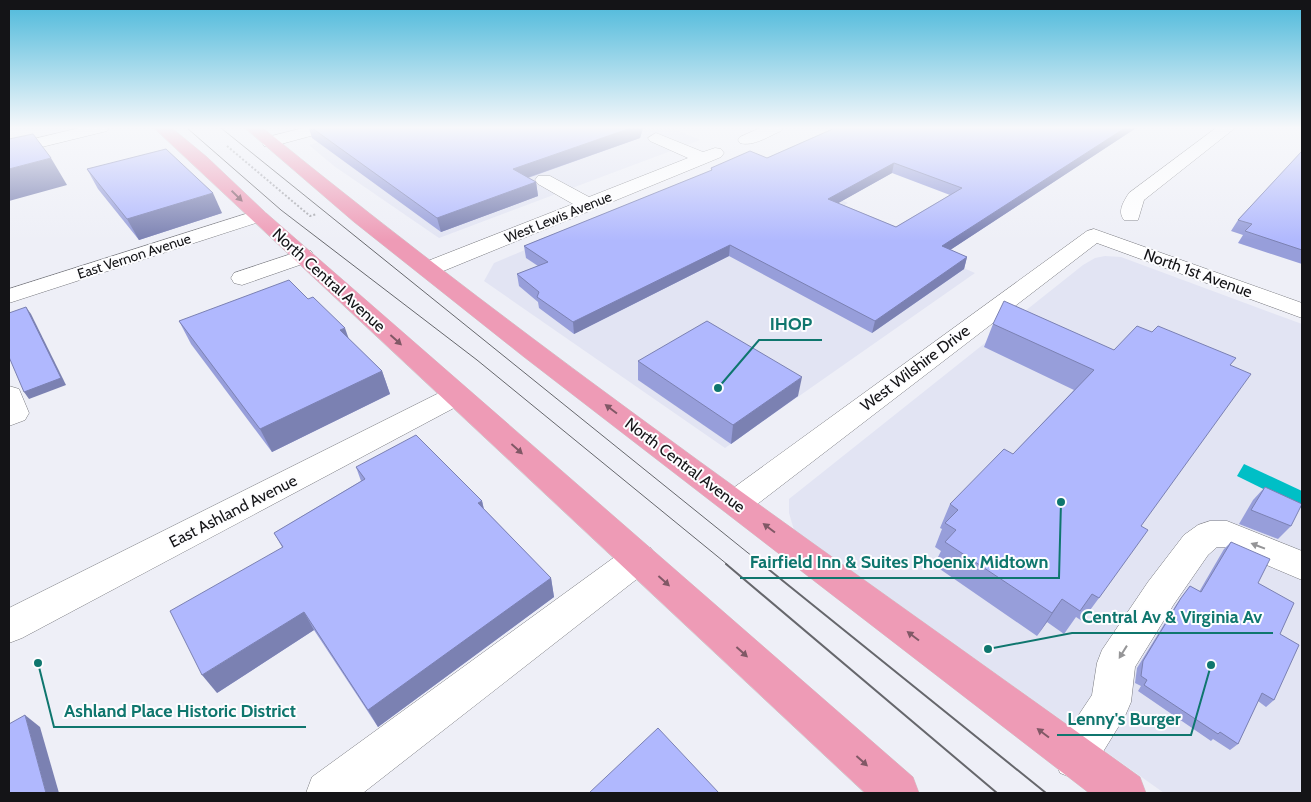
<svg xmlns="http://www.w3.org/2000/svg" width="1311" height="802" font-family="Cabin,sans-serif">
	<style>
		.built { fill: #e2e4f3 }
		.water { fill: #00bfc6 }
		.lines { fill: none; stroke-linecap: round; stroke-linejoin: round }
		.minor-casing { stroke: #77787e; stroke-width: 1 }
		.major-casing { stroke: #cbcbcc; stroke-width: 1 }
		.path { stroke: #a6a7ad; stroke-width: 2; stroke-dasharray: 2 2; stroke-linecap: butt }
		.minor { fill: #fff; fill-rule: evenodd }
		.major { fill: #ee9bb6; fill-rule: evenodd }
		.tram-far1 { stroke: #66676c; stroke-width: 1 }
		.tram { stroke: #66676c; stroke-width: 2 }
		.wall { fill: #979eda; fill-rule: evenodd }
		.shaded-wall { fill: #7b81b2 }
		.building { fill: #b0b8fe; stroke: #7b81b2; fill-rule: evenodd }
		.oneway { fill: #815866 }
		.oneway2 { fill: #959597 }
		.labels { text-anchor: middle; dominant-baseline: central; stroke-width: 4; stroke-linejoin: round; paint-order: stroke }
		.far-street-label { font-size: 14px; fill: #141417; stroke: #fdfdff }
		.street-label { font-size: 16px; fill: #141417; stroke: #fdfdff }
		.leader { fill: none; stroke: #0f766e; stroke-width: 2 }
		.callout-dot { fill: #0f766e; stroke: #fdfdff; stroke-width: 2 }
		.callout-label { font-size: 18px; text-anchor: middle; font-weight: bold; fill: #0f766e; stroke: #fdfdff; stroke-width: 4; stroke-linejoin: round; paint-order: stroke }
	</style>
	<rect width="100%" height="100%" fill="#eeeff7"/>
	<g class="built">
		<path d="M366,128H672L700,140L439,238L334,166L309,145Z"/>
		<path d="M744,158L848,203L834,212L975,273L725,448L484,281L494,263Z"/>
		<path d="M1105,256L1121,257L1302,324V793H1164L794,530L789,513V499L1083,265L1095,258Z"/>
	</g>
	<path class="water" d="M1244,464L1302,491V508L1237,476Z"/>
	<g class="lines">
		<g class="minor-casing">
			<g id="minor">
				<path d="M79,128H109L107,131L9,155V145Z"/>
				<path d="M303,128H331L329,131L270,147L264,146L262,142L264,138Z"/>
				<path d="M760,128H783L781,131C769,136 753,147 740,143L738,140L740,137Z"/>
				<path d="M1216,128H1235L1144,200L1138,220H1124C1117,211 1124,201 1129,193Z"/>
				<path d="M656,133L703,152L715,148L721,149L724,153L721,157L709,162L436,274L428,276L420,274L417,269L420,264L573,204L538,184L535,180L538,176H550L589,197L688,158L650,141L648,138Z"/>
				<path d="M258,210L265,212L268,216L265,220L9,303V289Z"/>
				<path d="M1094,229L1302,303V318L1097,243L747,512L736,515L725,512L720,503L725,494L1087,231Z"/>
				<path d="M303,250L311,251L314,256L311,261L242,285L234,283L231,278L234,273Z"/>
				<path d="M9,386L19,389L29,413L25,420L9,426Z"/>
				<path d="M457,386L467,389L471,395L467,401L22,638L9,643V608L447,389Z"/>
				<path d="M1210,521H1227L1302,551V580L1224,547H1217L1208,555L1174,604L1135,667L1131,702L1125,716L1090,773L1075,779L1060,773L1054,758L1060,743L1092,695L1097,663L1102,650L1148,582L1184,535L1198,525Z"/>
				<path d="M639,544L651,548L656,558L651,568L363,793H306L312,777L627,548Z"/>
			</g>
		</g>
		<g class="major-casing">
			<g id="major">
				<path d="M154,128H172L207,157L265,212L913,777L919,793H865Z"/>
				<path d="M245,128H263C545,358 845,565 1140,777L1146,793H1089L524,357L354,222Z"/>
			</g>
		</g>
		<path class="path" d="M227,146L310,216L317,214"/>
		<use href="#minor" class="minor"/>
		<use href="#major" class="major"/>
		<g class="tram-far1">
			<path d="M187,128L281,210L477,360L728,565"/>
			<path d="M221,128L763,565"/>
		</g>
		<g class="tram">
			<path d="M726,564L997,793"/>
			<path d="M762,564L1046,793"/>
		</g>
	</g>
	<g class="wall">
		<path d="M309,128H643L640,138L528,178L536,182L538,196L441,232L312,138Z"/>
		<path d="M835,128H1136L950,250L967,257L964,269L872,333L729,256L574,334L539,308L538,302L519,286L517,274L538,266L526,258L524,246L711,171V168L767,158ZM892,173L950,195L896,227L838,203Z"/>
		<path d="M1302,151V264L1238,243L1243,235L1231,231L1238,220Z"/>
		<path d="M87,169L222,213L139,240L98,189Z"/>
		<path d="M308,299L382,371L390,394L272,452L191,344L179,321Z"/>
		<path d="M993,324L1114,350L1231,365L1141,526L1099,598L1082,621L1076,617L1064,634L1047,622L1037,636L934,565L941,551L935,547L942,529L940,528L950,504L1013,454L1074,390L984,347Z"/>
		<path d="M638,361L798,396L731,444L638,380Z"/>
		<path d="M356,467L482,501L484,509L551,578L554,597L378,727L314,630L217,693L282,547L274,533L361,481Z"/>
		<path d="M1265,487L1291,526L1278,539L1239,524L1253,500Z"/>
		<path d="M1231,542L1258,583L1280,634L1274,700L1266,707L1258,701L1238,744L1230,750L1213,739L1211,741L1138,691L1141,686L1135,683L1137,668L1176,605L1190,586L1199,592L1224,549Z"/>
	</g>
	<g class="shaded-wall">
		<path d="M631,128H643L640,138L515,182L513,169Z"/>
		<path d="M1125,128H1136L938,258L942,246Z"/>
		<path d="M51,158L67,185L9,201V169Z"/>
		<path d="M894,163L892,173L826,210L828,199Z"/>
		<path d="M536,182L538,196L441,232L437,218Z"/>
		<path d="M213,193L222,213L139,240L127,219Z"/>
		<path d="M730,245L729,256L574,334L573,322Z"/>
		<path d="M967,257L964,269L872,333L875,321Z"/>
		<path d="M26,307L31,314L66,385L29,399L24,392Z"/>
		<path d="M345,328L353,351L340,330Z"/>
		<path d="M382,371L390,394L272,452L260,429Z"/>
		<path d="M802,377L798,396L731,444L733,425Z"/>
		<path d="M482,501L486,520L478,503Z"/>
		<path d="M551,578L554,597L378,727L368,710Z"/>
		<path d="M1062,599L1047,622L1037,636L1052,613Z"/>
		<path d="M304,612L314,630L217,693L202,675Z"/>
		<path d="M25,715L40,727L59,793H46Z"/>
	</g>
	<g class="building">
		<path d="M312,128H631L513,169L536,182L437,218Z"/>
		<path d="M835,128H1125L942,246L967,257L875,321L730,245L573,322L537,297L539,292L517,274L548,262L524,246L712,170L711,168L750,151L767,158ZM894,163L962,188L896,227L828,199Z"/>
		<path d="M33,134L51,158L9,169V139Z"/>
		<path d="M166,149L213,193L127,219L87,169Z"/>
		<path d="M1302,151V250L1245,231L1252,224L1238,220Z"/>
		<path d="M289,280L308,299L313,297L345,328L340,330L382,371L260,429L179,321Z"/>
		<path d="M1004,301L1114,350L1137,326L1152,332L1158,326L1236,358L1230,365L1251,374L1141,526L1148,530L1099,598L1092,594L1080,611L1062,599L1052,613L945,542L956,530L945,523L958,510L950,504L1004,449L1013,454L1094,370L993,324Z"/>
		<path d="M26,307L61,378L24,392L9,357V313Z"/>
		<path d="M707,321L802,377L733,425L638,361Z"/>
		<path d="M416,435L482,501L478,503L551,578L368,710L304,612L202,675L170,611L283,547L274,533L365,479L356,467Z"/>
		<path d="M1265,487L1302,504L1291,526L1251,510Z"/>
		<path d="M1231,542L1270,559L1258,583L1294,603L1280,634L1299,645L1274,700L1262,693L1238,744L1220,732L1218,734L1144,685L1147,680L1141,676L1143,661L1181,598L1190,586L1201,592Z"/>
		<path d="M25,715L46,793H9V724Z"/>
		<path d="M658,728L719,793H589Z"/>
	</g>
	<defs><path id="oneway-solid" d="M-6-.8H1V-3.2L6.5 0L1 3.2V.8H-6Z" transform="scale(1.25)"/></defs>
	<g class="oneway">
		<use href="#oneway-solid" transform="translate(237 196) rotate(44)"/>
		<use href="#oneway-solid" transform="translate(396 340) rotate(42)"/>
		<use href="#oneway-solid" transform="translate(611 409) rotate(-143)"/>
		<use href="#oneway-solid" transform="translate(517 449) rotate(42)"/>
		<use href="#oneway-solid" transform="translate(769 528) rotate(-143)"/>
		<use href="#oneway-solid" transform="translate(664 581) rotate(42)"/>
		<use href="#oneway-solid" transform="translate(913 636) rotate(-143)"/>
		<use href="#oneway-solid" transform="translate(742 652) rotate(42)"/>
		<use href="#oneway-solid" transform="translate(1043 733) rotate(-143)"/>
		<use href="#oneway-solid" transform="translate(862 761) rotate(42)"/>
	</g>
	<g class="oneway2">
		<use href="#oneway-solid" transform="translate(1258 546) rotate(-159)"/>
		<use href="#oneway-solid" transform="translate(1123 652) rotate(122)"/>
	</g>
	<linearGradient id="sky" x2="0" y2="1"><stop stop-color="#4bb8da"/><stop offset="0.53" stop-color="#f7f8fb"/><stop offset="1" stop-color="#f7f8fb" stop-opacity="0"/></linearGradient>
	<rect width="1311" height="241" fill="url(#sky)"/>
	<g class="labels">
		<g class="far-street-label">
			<text transform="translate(558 217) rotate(-22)">West Lewis Avenue</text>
			<text transform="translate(134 256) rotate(-18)">East Vernon Avenue</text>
		</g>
		<g class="street-label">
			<text transform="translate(1198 273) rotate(20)">North 1st Avenue</text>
			<text transform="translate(329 280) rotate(42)">North Central Avenue</text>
			<text transform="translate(915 368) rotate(-37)">West Wilshire Drive</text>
			<text transform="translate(685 465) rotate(37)">North Central Avenue</text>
			<text transform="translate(233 511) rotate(-27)">East Ashland Avenue</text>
		</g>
	</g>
	<path class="leader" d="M718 388L759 340H822M1061 502L1059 578H740M988 649L1072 633H1273M38 663L54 727H306M1211 665L1191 735H1057"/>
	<g class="callout-dot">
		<circle cx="718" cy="388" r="5"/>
		<circle cx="1061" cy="502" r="5"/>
		<circle cx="988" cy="649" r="5"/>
		<circle cx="38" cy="663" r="5"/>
		<circle cx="1211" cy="665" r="5"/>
	</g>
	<g class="callout-label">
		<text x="791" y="330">IHOP</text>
		<text x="899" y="568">Fairfield Inn &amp; Suites Phoenix Midtown</text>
		<text x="1172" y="623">Central Av &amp; Virginia Av</text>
		<text x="180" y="717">Ashland Place Historic District</text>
		<text x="1124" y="725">Lenny's Burger</text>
	</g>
	<rect width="1311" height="802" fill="none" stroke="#141417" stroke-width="20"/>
</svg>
